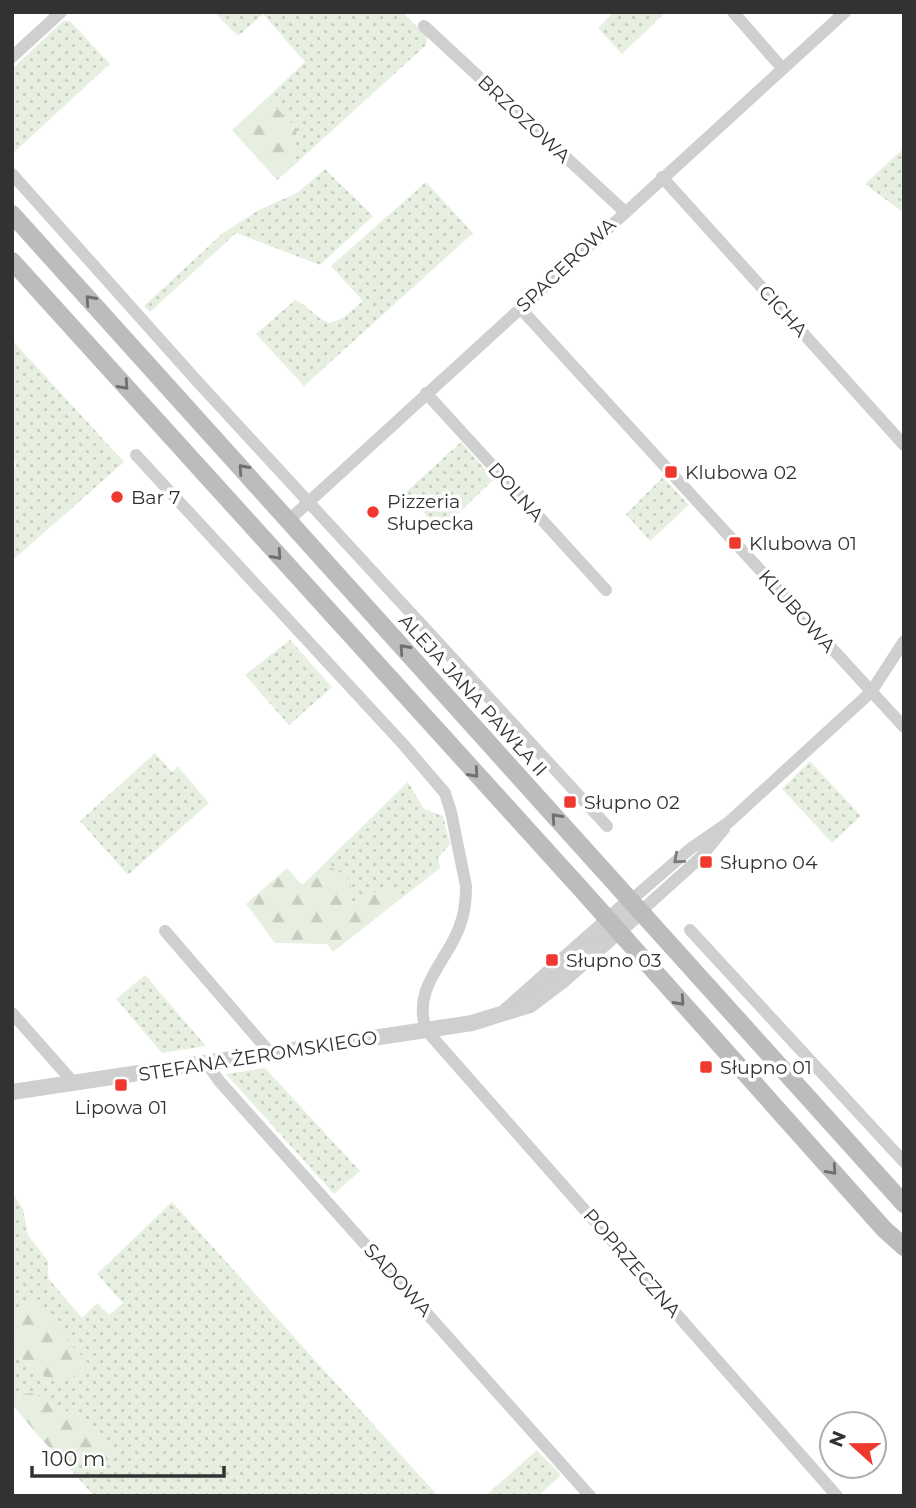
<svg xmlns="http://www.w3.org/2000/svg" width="916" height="1508" font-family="Montserrat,sans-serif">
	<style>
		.grass { fill: url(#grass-dots) }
		.forest { fill: url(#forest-firs) }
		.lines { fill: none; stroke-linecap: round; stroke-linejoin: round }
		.minor { stroke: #cfcfcf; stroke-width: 12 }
		.tertiary { stroke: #cfcfcf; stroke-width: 16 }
		.secondary { stroke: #bcbcbc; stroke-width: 18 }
		.oneway { stroke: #707070 }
		.oneway2 { stroke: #797979 }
		.poi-dot { fill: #ef392e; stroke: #fff; stroke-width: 2.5 }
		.labels { text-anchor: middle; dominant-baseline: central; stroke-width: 7; stroke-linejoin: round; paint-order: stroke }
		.street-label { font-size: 19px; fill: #323232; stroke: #fff }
		.poi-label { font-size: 19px; fill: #323232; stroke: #fff; text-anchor: start }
	</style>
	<defs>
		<pattern id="grass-dots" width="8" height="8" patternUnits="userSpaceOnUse" patternTransform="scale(1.75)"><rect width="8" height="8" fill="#e6efe0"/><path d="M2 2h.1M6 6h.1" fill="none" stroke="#c6cdc1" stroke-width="1.8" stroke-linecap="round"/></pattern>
		<pattern id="forest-firs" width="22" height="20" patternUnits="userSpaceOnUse" patternTransform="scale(1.75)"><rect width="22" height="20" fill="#e6efe0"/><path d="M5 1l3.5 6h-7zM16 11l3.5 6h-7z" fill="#c6cdc1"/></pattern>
	</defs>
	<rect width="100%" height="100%" fill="#fff"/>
	<g class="grass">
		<path d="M214,12H402L427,36L426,45L291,168L297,129L267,98L305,62L263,14L238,36Z"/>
		<path d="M614,12H666L622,54L598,28Z"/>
		<path d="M63,21H70L110,64L12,154V69Z"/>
		<path d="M904,148V213L865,184Z"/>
		<path d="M325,169L373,216L320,265L236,233L150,312L144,306L223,233L259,210L297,193Z"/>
		<path d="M426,182L473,233L304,386L256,334L295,300C309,305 315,319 330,323L343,318L363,301L331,266Z"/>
		<path d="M12,340L124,462L12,561V475L16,465L12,456Z"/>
		<path d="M461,442L494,479L440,531L406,492Z"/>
		<path d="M663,477L689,505L650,541L626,514Z"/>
		<path d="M290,640L332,687L289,725L245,675Z"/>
		<path d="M155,753L172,772L178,767L209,803L128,875L80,821Z"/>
		<path d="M810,761L861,816L832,843L782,789Z"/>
		<path d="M408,782L424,809L443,816L450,844L438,858L440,868L403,897L395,887C379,889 363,905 347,904L346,898L350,892L325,863Z"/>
		<path d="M145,975L206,1046L162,1053L116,999Z"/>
		<path d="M265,1068L360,1171L334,1194L226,1074Z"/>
		<path d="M12,1192L23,1209L28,1235L48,1261V1278L82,1318L97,1303L109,1315L123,1303L97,1274L172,1202L438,1496H94L59,1456L80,1462H102L22,1394L12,1396V1351L30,1367L31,1300L25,1310L12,1316Z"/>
		<path d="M537,1450L561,1475L538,1496H485Z"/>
	</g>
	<g class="forest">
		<path d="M267,98L297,129L291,168L277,180L232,130Z"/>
		<path d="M325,863C332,870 352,875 351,887C351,894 346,896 347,904H353L370,893L395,887L403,897L333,952L327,944L275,943L246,904L287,868L302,885Z"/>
		<path d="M31,1300L89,1364C61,1396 36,1372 12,1351V1316L25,1310Z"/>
		<path d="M31,1393C64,1404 91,1429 117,1452L113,1459C98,1463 72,1465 58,1455C44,1445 25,1418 12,1405V1396Z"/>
	</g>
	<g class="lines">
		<g class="minor">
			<path d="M733,12L782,68"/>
			<path d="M424,26L624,211"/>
			<path d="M12,57L61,12"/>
			<path d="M12,174L197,381L607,826"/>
			<path d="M662,177L904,445"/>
			<path d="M520,308L904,727"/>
			<path d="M426,393L606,590"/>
			<path d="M136,455L403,744L445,793L451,812L466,886C466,897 465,909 462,919C451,960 411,984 426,1030L837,1496"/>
			<path d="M289,520L845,12"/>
			<path d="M630,901L690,849L729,822L871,692L904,641"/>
			<path d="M640,912L701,857L724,829"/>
			<path d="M690,930L904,1162"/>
			<path d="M165,931L272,1055"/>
			<path d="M12,1013L73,1082"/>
			<path d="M207,1064L220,1082L590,1496"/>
		</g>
		<g class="tertiary">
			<path d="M507,1010L630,901"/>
			<path d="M12,1092L426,1030L472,1023L530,1005L563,980L640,912"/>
		</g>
		<g class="secondary">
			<path d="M12,214L904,1204"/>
			<path d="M12,261L581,889L884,1229L904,1247"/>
		</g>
	</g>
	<defs><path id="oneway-chevron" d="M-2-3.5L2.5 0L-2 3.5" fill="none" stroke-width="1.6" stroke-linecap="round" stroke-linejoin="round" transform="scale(1.75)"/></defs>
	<g class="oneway">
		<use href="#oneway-chevron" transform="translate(90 300) rotate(-132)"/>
		<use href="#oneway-chevron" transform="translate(124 385) rotate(48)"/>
		<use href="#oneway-chevron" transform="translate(243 469) rotate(-132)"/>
		<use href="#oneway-chevron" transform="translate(277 555) rotate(48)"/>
		<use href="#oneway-chevron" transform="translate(404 649) rotate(-132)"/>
		<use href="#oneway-chevron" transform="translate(474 773) rotate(48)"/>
		<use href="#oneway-chevron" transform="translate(556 818) rotate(-132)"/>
		<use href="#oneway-chevron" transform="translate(680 1001) rotate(48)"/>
		<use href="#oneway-chevron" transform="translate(832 1170) rotate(48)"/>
	</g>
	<use class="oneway2" href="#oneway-chevron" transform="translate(678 859) rotate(139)"/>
	<g class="poi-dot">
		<rect x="664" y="465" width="14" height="14" rx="3.5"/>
		<circle cx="117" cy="497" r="7"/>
		<circle cx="373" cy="512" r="7"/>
		<rect x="728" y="536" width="14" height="14" rx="3.5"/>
		<rect x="563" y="795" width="14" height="14" rx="3.5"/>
		<rect x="699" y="855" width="14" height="14" rx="3.5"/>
		<rect x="545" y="953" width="14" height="14" rx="3.5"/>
		<rect x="699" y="1060" width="14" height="14" rx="3.5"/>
		<rect x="114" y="1078" width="14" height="14" rx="3.5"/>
	</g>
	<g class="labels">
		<g class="street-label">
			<text transform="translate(524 119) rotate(43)">BRZOZOWA</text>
			<text transform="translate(566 265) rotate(-43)">SPACEROWA</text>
			<text transform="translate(783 311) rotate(48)">CICHA</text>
			<text transform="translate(516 492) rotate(48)">DOLNA</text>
			<text transform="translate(797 611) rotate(48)">KLUBOWA</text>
			<text transform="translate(473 695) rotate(48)">ALEJA JANA PAWŁA II</text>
			<text transform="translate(258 1056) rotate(-9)">STEFANA ŻEROMSKIEGO</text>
			<text transform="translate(632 1263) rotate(49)">POPRZECZNA</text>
			<text transform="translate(398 1280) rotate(48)">SADOWA</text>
		</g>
		<g class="poi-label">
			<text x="685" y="472">Klubowa 02</text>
			<text x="131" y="497">Bar 7</text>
			<text x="387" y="501">Pizzeria<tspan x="387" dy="22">Słupecka</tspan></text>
			<text x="749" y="543">Klubowa 01</text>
			<text x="584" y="802">Słupno 02</text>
			<text x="720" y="862">Słupno 04</text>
			<text x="566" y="960">Słupno 03</text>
			<text x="720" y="1067">Słupno 01</text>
			<text x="121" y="1107" text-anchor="middle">Lipowa 01</text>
		</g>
	</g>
	<rect width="916" height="1508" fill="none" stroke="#323232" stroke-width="28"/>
	<g transform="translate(853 1445) rotate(291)"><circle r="33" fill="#ffffff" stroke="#adadad" stroke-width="2"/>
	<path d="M0-5L12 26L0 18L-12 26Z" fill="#ef392e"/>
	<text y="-10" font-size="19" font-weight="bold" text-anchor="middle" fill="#323232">N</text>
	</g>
	<path d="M32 1466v10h192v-10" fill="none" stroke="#323232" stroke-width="3.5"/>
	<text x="42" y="1466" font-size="21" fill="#323232" stroke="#ffffff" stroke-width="5" paint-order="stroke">100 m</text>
</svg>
